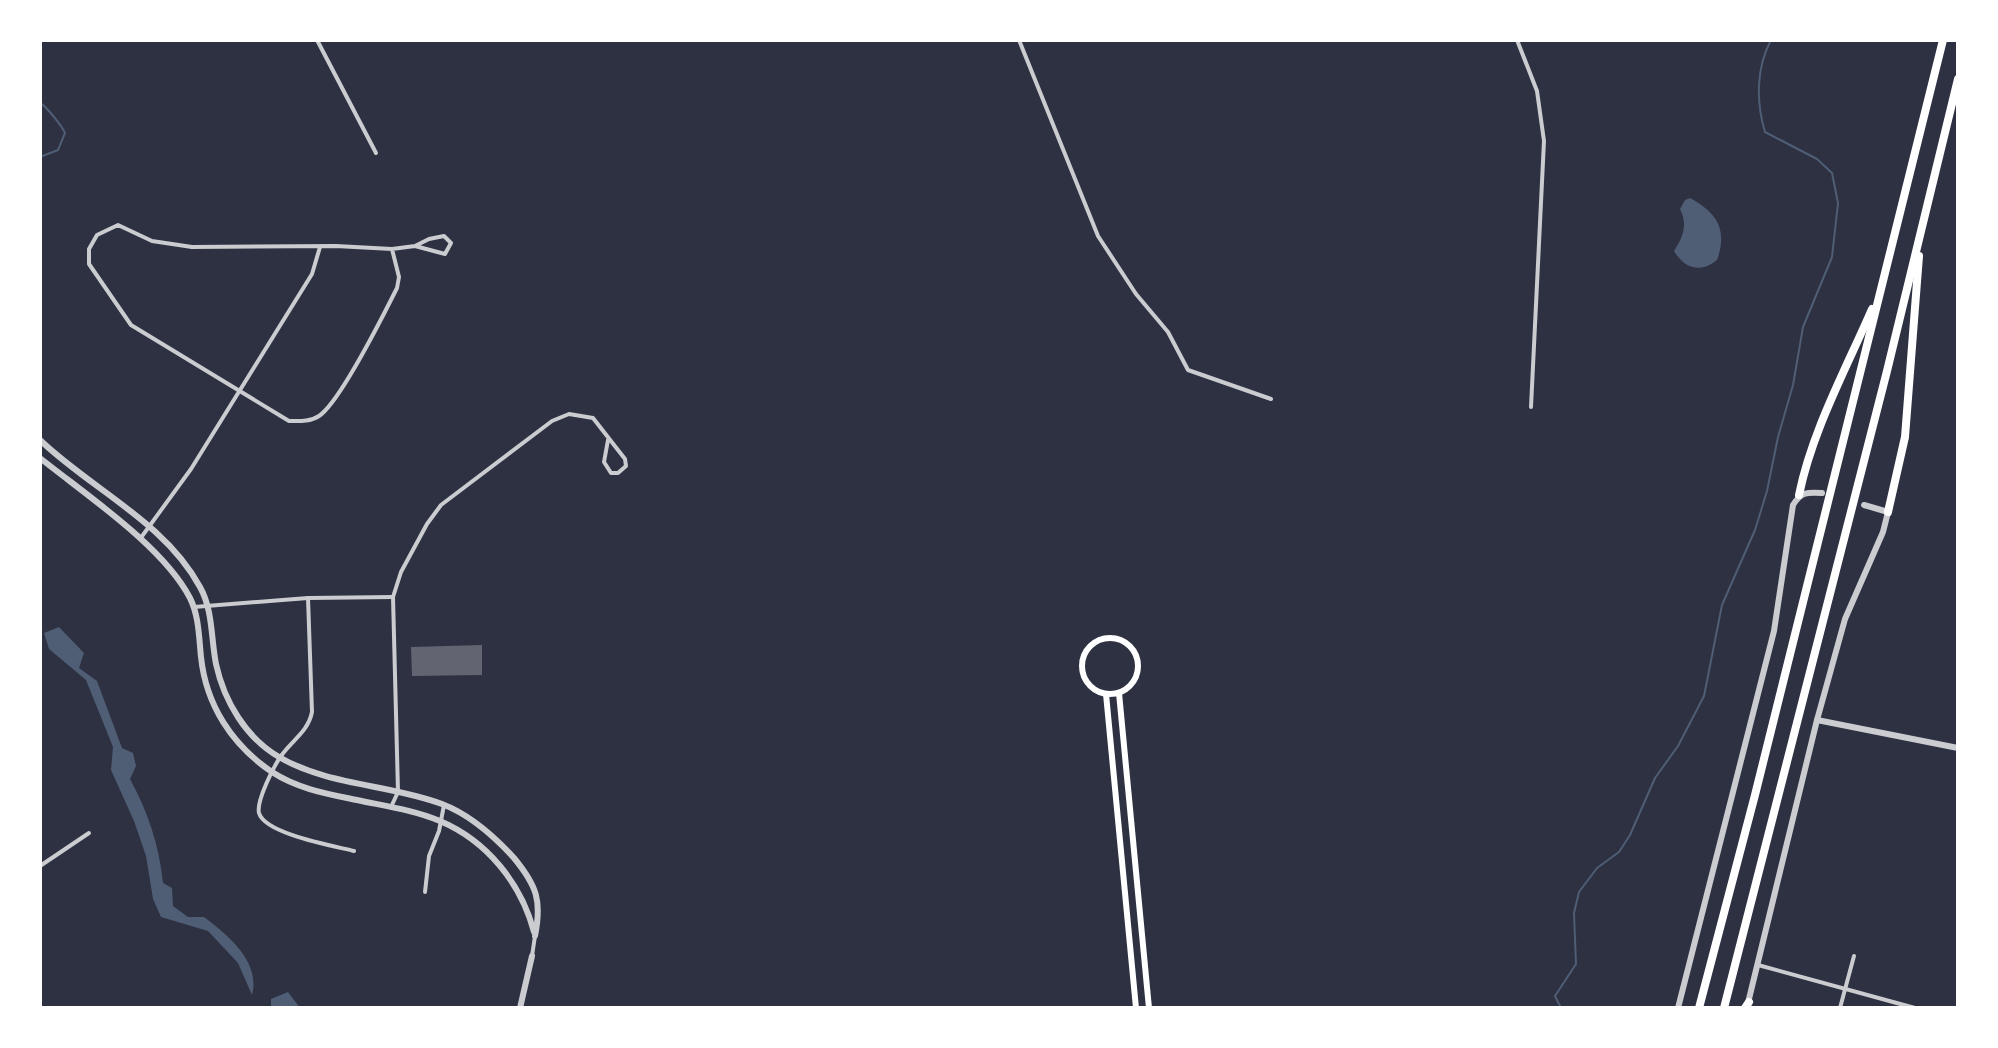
<svg xmlns="http://www.w3.org/2000/svg" width="1998" height="1048" font-family="'Alegreya Sans',sans-serif">
	<style>
		.water { fill: #4f5d75 }
		.lines { fill: none; stroke-linecap: round; stroke-linejoin: round }
		.stream { stroke: #4f5d75; stroke-width: 2 }
		.building { fill: #626471 }
		.minor { stroke: #caccd0; stroke-width: 4 }
		.tertiary { stroke: #caccd0; stroke-width: 6 }
		.secondary { stroke: #fff; stroke-width: 6 }
		.motorway { stroke: #fff; stroke-width: 8 }
	</style>
	<rect width="100%" height="100%" fill="#2d3142"/>
	<g class="water">
		<path d="M1690,198C1717,213 1728,229 1717,260C1700,274 1684,268 1674,251C1683,237 1688,225 1680,209L1685,200Z"/>
		<path d="M59,627L84,653L79,668L97,681L122,748L133,753L136,766L130,779C148,812 159,845 163,883L172,888L173,906L188,917H204C228,935 261,962 252,995L238,963L208,931L161,917L153,899L146,856L134,821L111,770L113,747L86,680L49,649L44,633Z"/>
		<path d="M288,992L300,1008H271V999Z"/>
	</g>
	<g class="lines">
		<g class="stream">
			<path d="M40,103C46,106 62,126 65,133L58,150L40,157"/>
			<path d="M1561,1008L1555,996L1576,964L1574,913L1579,892L1597,868L1619,852L1630,835L1655,778L1678,746L1704,696L1722,605L1755,530L1767,491L1778,437L1793,385L1803,327L1832,257L1838,203L1832,173L1817,159L1765,132C1756,102 1756,68 1771,40"/>
		</g>
	</g>
	<path class="building" d="M482,645V675L412,676L411,647Z"/>
	<g class="lines">
		<g class="minor">
			<path d="M317,40L376,153"/>
			<path d="M1019,40L1098,236L1136,294L1168,332L1188,370L1271,399"/>
			<path d="M1517,40L1537,91L1544,141L1531,407"/>
			<path d="M392,249L399,277L397,288C384,314 340,402 319,416C310,422 299,421 289,421L131,325L89,264V249L97,235L118,225L152,241L192,247L336,246L392,249L415,246L429,239L444,236L451,243L445,254L415,246"/>
			<path d="M140,539L191,469L312,274L320,247"/>
			<path d="M308,598L312,712C308,732 292,740 281,756C274,766 256,801 259,813C265,834 334,846 354,851"/>
			<path d="M194,607L308,598L393,597"/>
			<path d="M391,807L398,792L393,597L401,572L427,524L441,505L552,421L569,414L593,418L625,459L626,466L618,473H611L604,462L608,440"/>
			<path d="M40,866L89,833"/>
			<path d="M425,892L429,856L439,831L444,805"/>
			<path d="M532,956L535,936"/>
			<path d="M1758,965L1915,1008"/>
			<path d="M1840,1008L1854,956"/>
		</g>
		<g class="tertiary">
			<path d="M40,440C91,489 165,522 200,587C213,610 211,639 216,664C224,701 246,738 279,757C329,786 389,784 442,804C471,815 494,836 514,858C537,886 542,901 535,936"/>
			<path d="M40,458C86,495 163,546 190,598C199,616 199,638 201,657C206,705 232,745 272,772C298,789 328,794 357,800C385,806 414,810 440,821C487,841 521,883 534,932"/>
			<path d="M1817,720L1958,748"/>
			<path d="M1748,1003L1817,720L1845,619L1883,532L1888,512L1864,505"/>
			<path d="M520,1008L532,956"/>
			<path d="M1678,1008L1774,631L1793,505C1801,492 1807,492 1822,493"/>
		</g>
		<g class="secondary">
			<circle cx="1110" cy="666" r="28"/>
			<path d="M1119,693L1149,1008"/>
			<path d="M1106,694L1136,1008"/>
		</g>
		<g class="motorway">
			<path d="M1799,495C1812,431 1846,369 1872,309"/>
			<path d="M1888,512L1905,437L1919,256"/>
			<path d="M1699,1008L1755,795L1943,40"/>
			<path d="M1724,1008L1887,371L1958,79"/>
			<path d="M1745,1008L1749,1002"/>
		</g>
	</g>
	<rect width="1998" height="1048" fill="none" stroke="#ffffff" stroke-width="84"/>
</svg>
